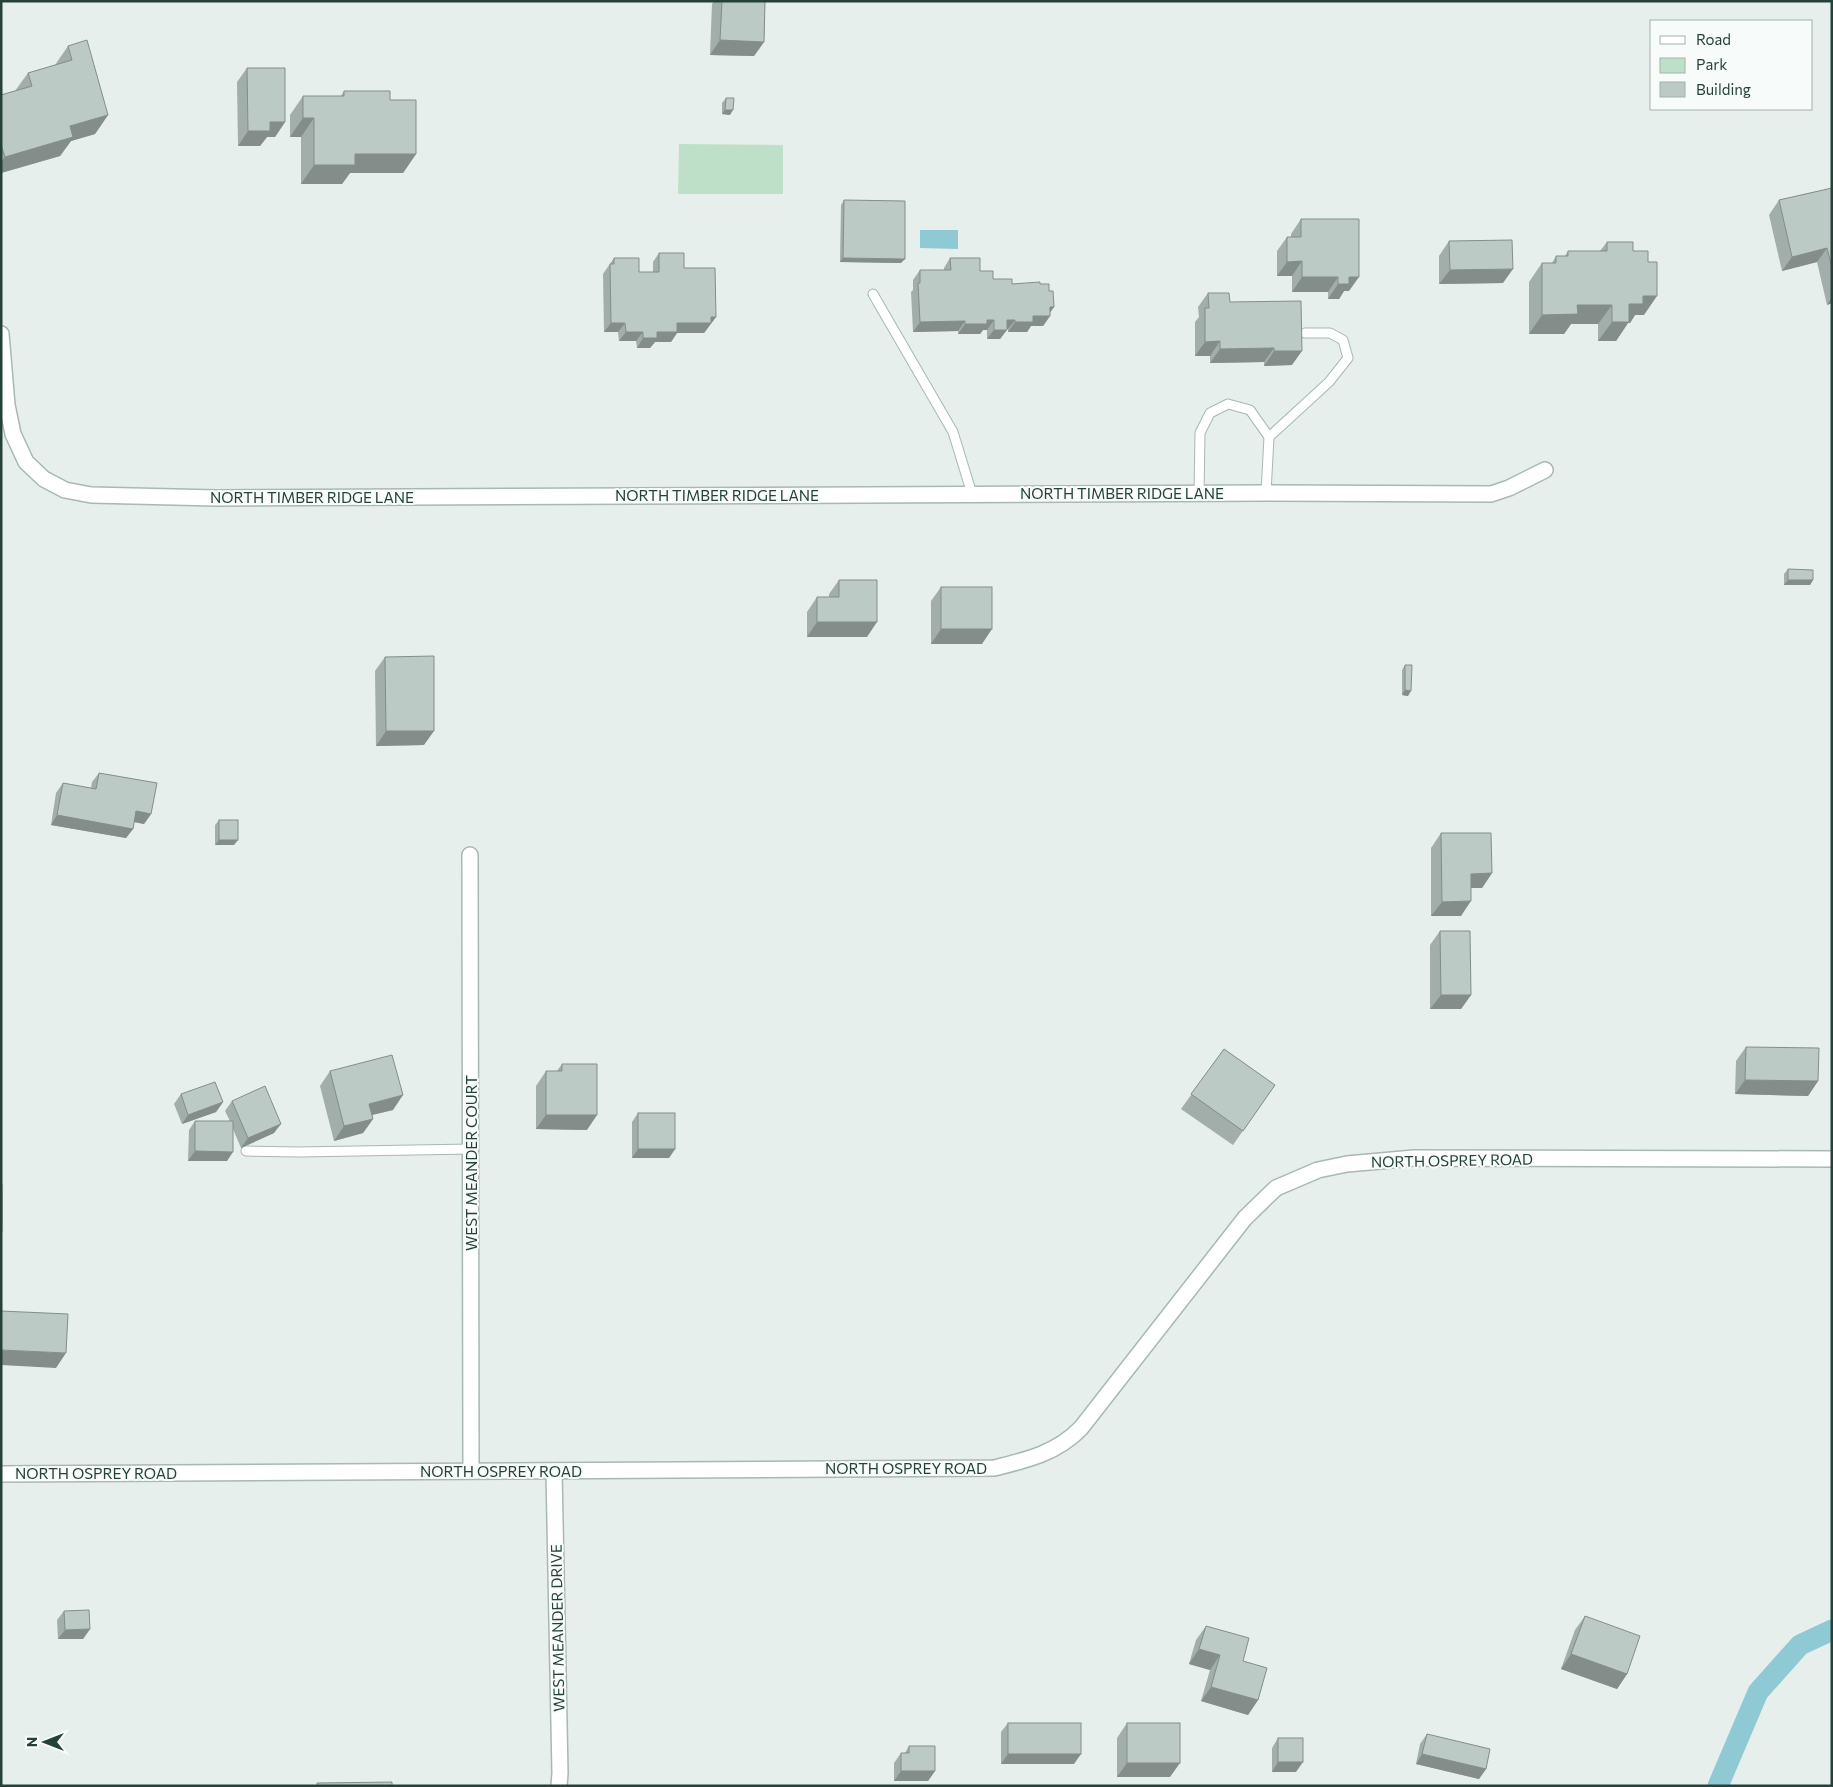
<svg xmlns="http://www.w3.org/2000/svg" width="1833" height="1787" font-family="Commissioner,sans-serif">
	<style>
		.green { fill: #bfe0c8 }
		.water { fill: #8ec9d4 }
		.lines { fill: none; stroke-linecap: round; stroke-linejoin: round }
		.canal { stroke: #8ec9d4; stroke-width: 21 }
		.lane-casing { stroke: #a8b8b2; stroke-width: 11 }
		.street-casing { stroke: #a8b8b2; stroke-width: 18 }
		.lane { stroke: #fff; stroke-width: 9 }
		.street { stroke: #fff; stroke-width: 15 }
		.wall { fill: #a1aea9 }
		.shaded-wall { fill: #838d89 }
		.building { fill: #bbcac4; stroke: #838d89 }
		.labels { text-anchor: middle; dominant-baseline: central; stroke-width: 4; stroke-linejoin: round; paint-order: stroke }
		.street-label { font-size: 15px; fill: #24423a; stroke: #f7fbf9 }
	</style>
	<rect width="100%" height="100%" fill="#e6efeb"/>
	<path class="green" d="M679,144L783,145V194H678Z"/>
	<path class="water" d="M920,230H958V249L920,248Z"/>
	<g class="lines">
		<path class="canal" d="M1718,1786L1758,1692L1800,1645L1832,1630"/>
		<g class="lane-casing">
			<g id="lane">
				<path d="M873,294L953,432L972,494"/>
				<path d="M1199,493L1200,433L1210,413L1228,404L1250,410L1269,437"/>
				<path d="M1266,493L1269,437L1329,382L1348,358L1343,340L1330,333H1305"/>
				<path d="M246,1151L299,1152L471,1149"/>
			</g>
		</g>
		<g class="street-casing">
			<g id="street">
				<path d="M1,334L7,405L13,434L26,462L44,479L65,490L91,495L216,498L1266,493L1491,494L1509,488L1545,470"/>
				<path d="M470,855L471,1471"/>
				<path d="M554,1471L560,1773L559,1786"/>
				<path d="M1,1474L994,1468C1027,1460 1057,1453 1081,1428L1245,1218L1276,1188L1318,1170L1347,1164L1414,1158L1832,1159"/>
			</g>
		</g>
		<use href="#lane" class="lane"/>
		<use href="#street" class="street"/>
	</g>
	<g class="wall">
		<path d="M714,1H765L764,42L754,56L710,55L712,4Z"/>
		<path d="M68,46L108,115L95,134L71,141L60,156L1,173V95L15,91L28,73L55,65Z"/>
		<path d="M247,68L285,122L275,137H267L260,146H238L237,82Z"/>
		<path d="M344,91L390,100L416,154L403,173H350L342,184H301V137H290V115L303,96H341Z"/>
		<path d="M726,98L730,115L722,114V103Z"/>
		<path d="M1832,188V303L1827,305L1817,262L1782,271L1769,215L1779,200Z"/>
		<path d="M844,200L901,263L840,262L841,205Z"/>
		<path d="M1301,219L1349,291H1344L1339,299H1328V292H1292V276H1277V251L1287,237H1291V234Z"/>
		<path d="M1449,241L1503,283L1439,284V256Z"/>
		<path d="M1607,242L1633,251L1644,315H1635L1630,323H1628L1616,341H1598V324H1571L1564,334H1529V282L1542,263H1552L1556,256H1565L1568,251H1600Z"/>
		<path d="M659,253L684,268L716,317L704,333H677L671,342H655L650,348H637L636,341H619L618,332H604L603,274L614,258L639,272H653V262Z"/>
		<path d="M950,258L980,271L993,279L1012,284H1040L1049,291L1054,307L1050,313V316L1043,326H1031L1027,332H1008V329H1007L1000,339H987V330H983L980,334H958V331L913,332L911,292L913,290V280L920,270H944V268Z"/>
		<path d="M1208,293L1230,302L1292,365L1264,366V362L1210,363V356H1195V322L1199,317L1198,307Z"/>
		<path d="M1788,569L1813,580L1810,585H1784V574Z"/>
		<path d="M839,580L867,637H807V612L817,597H829V594Z"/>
		<path d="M941,587L982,644H931V601Z"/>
		<path d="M385,657L424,745L376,746L375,671Z"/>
		<path d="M1405,665L1408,696L1402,695V670Z"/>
		<path d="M99,773L151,814L144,824L134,822L133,829L126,838L51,825L56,793L63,783L91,788L92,782Z"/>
		<path d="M219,820L234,845H215V825Z"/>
		<path d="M1441,833L1492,873L1482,888H1471L1461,916H1431V848Z"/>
		<path d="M1440,931L1471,995L1461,1009H1430V945Z"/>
		<path d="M1746,1047L1818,1081L1808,1096L1735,1094L1736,1061Z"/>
		<path d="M1224,1049L1275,1085L1233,1145L1181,1109Z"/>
		<path d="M562,1064L587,1130L536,1129V1086L546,1071H557Z"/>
		<path d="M330,1071L393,1110L372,1115L373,1119L363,1133L334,1141L320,1086Z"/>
		<path d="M181,1094L223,1102L216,1112L182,1124L174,1104Z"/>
		<path d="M232,1101L274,1133L241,1148L233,1129L227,1161H188L189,1130L195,1121H230L225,1111Z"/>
		<path d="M638,1113L675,1149L669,1158H632V1122Z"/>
		<path d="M64,1611L90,1629L83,1639H58L57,1620Z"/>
		<path d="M1585,1616L1627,1674L1617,1689L1561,1669L1575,1630Z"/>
		<path d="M1206,1626L1243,1661L1258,1700L1248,1715L1201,1701L1210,1670L1189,1664L1196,1640Z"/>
		<path d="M1008,1723L1074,1764H1001V1732Z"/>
		<path d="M1127,1723L1170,1777H1117V1738Z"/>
		<path d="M1427,1734L1486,1769L1479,1779L1416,1764L1420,1744Z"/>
		<path d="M1278,1738L1296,1772H1272V1748Z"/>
		<path d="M909,1746L935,1771L928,1781H894V1763L901,1753H905Z"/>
	</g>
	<g class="shaded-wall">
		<path d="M720,40L764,42L754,56L710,55Z"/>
		<path d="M725,110H733L730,115L722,114Z"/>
		<path d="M108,115L95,134L71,141L60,156L1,173V162L5,157L70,126Z"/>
		<path d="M303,118H314L301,137H290Z"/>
		<path d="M270,122H285L275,137H267L260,146H238L248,131Z"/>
		<path d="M355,154H416L403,173H350L342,184H301L314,165Z"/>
		<path d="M1827,248L1817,262L1782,271L1792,257Z"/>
		<path d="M843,258L905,259L901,263L840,262Z"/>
		<path d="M1302,261L1292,276H1277L1287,262Z"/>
		<path d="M1513,269L1503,283L1439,284L1450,270Z"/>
		<path d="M1302,277H1338L1328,292H1292Z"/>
		<path d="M1349,277H1359L1349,291H1344L1339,299H1328L1338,284Z"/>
		<path d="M1643,296H1657L1644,315H1635L1630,323H1628L1616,341H1598L1612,322L1629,304Z"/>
		<path d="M1832,297V303L1827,305Z"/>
		<path d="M1577,305H1612L1598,324H1571L1564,334H1529L1542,315Z"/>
		<path d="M1050,307H1054L1047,316H1050L1043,326H1031L1027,332H1008L1015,322L1033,316Z"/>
		<path d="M711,317H716L704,333H677L671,342H655L650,348H637L643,338L677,323Z"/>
		<path d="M987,320H994L987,330H983L980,334H958L965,324Z"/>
		<path d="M1007,320H1015L1008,329H1000Z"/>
		<path d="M965,321L958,331L913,332L920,322Z"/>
		<path d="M611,323H625L618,332H604Z"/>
		<path d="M994,330H1007L1000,339H987Z"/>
		<path d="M626,332H643L636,341H619Z"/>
		<path d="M1220,341L1210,356H1195L1205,342Z"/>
		<path d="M1274,348L1264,362L1210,363L1220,349Z"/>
		<path d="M1274,351H1302L1292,365L1264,366Z"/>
		<path d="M1788,580H1813L1810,585H1784Z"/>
		<path d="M817,622H877L867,637H807Z"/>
		<path d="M941,629H992L982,644H931Z"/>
		<path d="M1405,690L1411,691L1408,696L1402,695Z"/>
		<path d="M386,731H434L424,745L376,746Z"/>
		<path d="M136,811L151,814L144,824L129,821Z"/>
		<path d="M57,815L133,829L126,838L51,825Z"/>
		<path d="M219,840H238L234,845H215Z"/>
		<path d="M1492,873L1482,888H1461L1471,874Z"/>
		<path d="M1471,901L1461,916H1431L1442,902Z"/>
		<path d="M1441,995H1471L1461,1009H1430Z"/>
		<path d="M1745,1080L1818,1081L1808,1096L1735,1094Z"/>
		<path d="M403,1095L393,1110L359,1118L369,1104Z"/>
		<path d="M223,1102L216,1112L182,1124L188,1115Z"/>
		<path d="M546,1115H597L587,1130L536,1129Z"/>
		<path d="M373,1119L363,1133L334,1141L344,1126Z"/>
		<path d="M281,1124L274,1133L241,1148L248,1138Z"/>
		<path d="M638,1149H675L669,1158H632Z"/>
		<path d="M195,1151L233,1152L227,1161H188Z"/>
		<path d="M1,1350L66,1353L56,1368L1,1365Z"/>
		<path d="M90,1629L83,1639H58L65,1630Z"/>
		<path d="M1199,1649L1220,1655L1210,1670L1189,1664Z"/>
		<path d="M1571,1654L1627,1674L1617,1689L1561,1669Z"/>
		<path d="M1211,1687L1258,1700L1248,1715L1201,1701Z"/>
		<path d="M1008,1754H1081L1074,1764H1001Z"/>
		<path d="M1422,1754L1486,1769L1479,1779L1416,1764Z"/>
		<path d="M1278,1762H1303L1296,1772H1272Z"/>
		<path d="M1127,1763H1180L1170,1777H1117Z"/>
		<path d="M901,1771H935L928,1781H894Z"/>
	</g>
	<g class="building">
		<path d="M722,1H765L764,42L720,40Z"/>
		<path d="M87,40L108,115L70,126L73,137L5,157L1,145V95L32,86L28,73L72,60L68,46Z"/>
		<path d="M247,68H285V122H270V131H248Z"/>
		<path d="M344,91H390V100H416V154H355V165H314V118H303V96H344Z"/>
		<path d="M726,98H734L733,110H725Z"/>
		<path d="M1832,188V268L1827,248L1792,257L1779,200Z"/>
		<path d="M844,200L905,201V259L843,258Z"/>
		<path d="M1301,219H1359V277H1349V284H1338V277H1302V261L1287,262V237H1301Z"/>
		<path d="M1512,240L1513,269L1450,270L1449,241Z"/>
		<path d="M1607,242H1633V251H1648V262H1657V296H1643V304H1629V322H1612V305H1577L1578,314L1542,315V263H1556V256H1568V251H1607Z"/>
		<path d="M659,253H684V268H715L716,317H711V323H677V332H657V338H643V332H626L625,323H611L610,264H614V258H639V272H659Z"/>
		<path d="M950,258H980V271H993V279H1012V284L1040,282V284H1049V291H1053L1054,307H1050V316H1033V322H1015V320H1007V330H994V320H987V324H965V321L920,322L918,283H920V270H951Z"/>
		<path d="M1208,293H1229L1230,302L1301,301L1302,351H1274V348L1220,349V341L1205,342V308H1209Z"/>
		<path d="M1788,569L1813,570V580H1788Z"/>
		<path d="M839,580H877V622H817V597H839Z"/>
		<rect x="941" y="587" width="51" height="42"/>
		<path d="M434,656V731H386L385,657Z"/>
		<path d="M1405,665H1412L1411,691L1405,690Z"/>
		<path d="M99,773L157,783L151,814L136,811L133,829L57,815L63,783L96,789Z"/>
		<rect x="219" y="820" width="19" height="20"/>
		<path d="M1441,833H1491L1492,873L1471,874V901L1442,902Z"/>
		<path d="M1440,931H1470L1471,995H1441Z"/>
		<path d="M1746,1047L1819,1048L1818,1081L1745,1080Z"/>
		<path d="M1224,1049L1275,1085L1243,1131L1191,1094Z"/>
		<path d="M392,1055L403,1095L369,1104L373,1119L344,1126L330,1071Z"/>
		<path d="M562,1064H597V1115H546V1071H562Z"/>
		<path d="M215,1082L223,1102L188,1115L181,1094Z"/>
		<path d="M265,1086L281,1124L248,1138L232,1101Z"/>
		<rect x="638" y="1113" width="37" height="36"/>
		<path d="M195,1121H233V1152L195,1151Z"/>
		<rect x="1" y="1185" width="1" height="46"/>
		<path d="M1,1311L68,1314L66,1353L1,1350Z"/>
		<path d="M89,1610L90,1629L65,1630L64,1611Z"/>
		<path d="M1585,1616L1640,1636L1627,1674L1571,1654Z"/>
		<path d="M1206,1626L1249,1638L1243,1661L1267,1668L1258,1700L1211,1687L1220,1655L1199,1649Z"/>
		<rect x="1008" y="1723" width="73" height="31"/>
		<rect x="1127" y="1723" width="53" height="40"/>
		<path d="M1427,1734L1490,1749L1486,1769L1422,1754Z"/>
		<rect x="1278" y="1738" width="25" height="24"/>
		<path d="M909,1746H935V1771H901V1753H909Z"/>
		<path d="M392,1782V1786H317V1783Z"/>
	</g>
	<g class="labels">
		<g class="street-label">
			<text x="1122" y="493">NORTH TIMBER RIDGE LANE</text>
			<text x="717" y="495">NORTH TIMBER RIDGE LANE</text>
			<text x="312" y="497">NORTH TIMBER RIDGE LANE</text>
			<text transform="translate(1452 1160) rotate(-1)">NORTH OSPREY ROAD</text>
			<text transform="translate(471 1163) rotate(-90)">WEST MEANDER COURT</text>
			<text x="906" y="1468">NORTH OSPREY ROAD</text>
			<text x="501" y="1471">NORTH OSPREY ROAD</text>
			<text x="96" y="1473">NORTH OSPREY ROAD</text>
			<text transform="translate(557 1628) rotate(-91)">WEST MEANDER DRIVE</text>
		</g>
	</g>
	<rect width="1833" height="1787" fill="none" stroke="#24423a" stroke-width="5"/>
	<rect x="1650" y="20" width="162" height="90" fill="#f7fbf9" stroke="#a3b1ad"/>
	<rect x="1660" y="36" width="25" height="8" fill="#ffffff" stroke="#a3b1ad"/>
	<text x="1696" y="45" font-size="15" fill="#24423a">Road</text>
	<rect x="1660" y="58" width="25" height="15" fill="#bfe0c8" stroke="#a3b1ad"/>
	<text x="1696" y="70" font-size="15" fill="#24423a">Park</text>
	<rect x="1660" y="82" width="25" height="15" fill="#bbcac4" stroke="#a3b1ad"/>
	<text x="1696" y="95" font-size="15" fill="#24423a">Building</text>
	<g transform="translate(45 1742) rotate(270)" stroke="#f7fbf9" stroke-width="4" paint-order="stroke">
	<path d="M0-4L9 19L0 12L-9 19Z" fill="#24423a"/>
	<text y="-8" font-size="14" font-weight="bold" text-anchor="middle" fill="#24423a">N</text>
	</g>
</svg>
